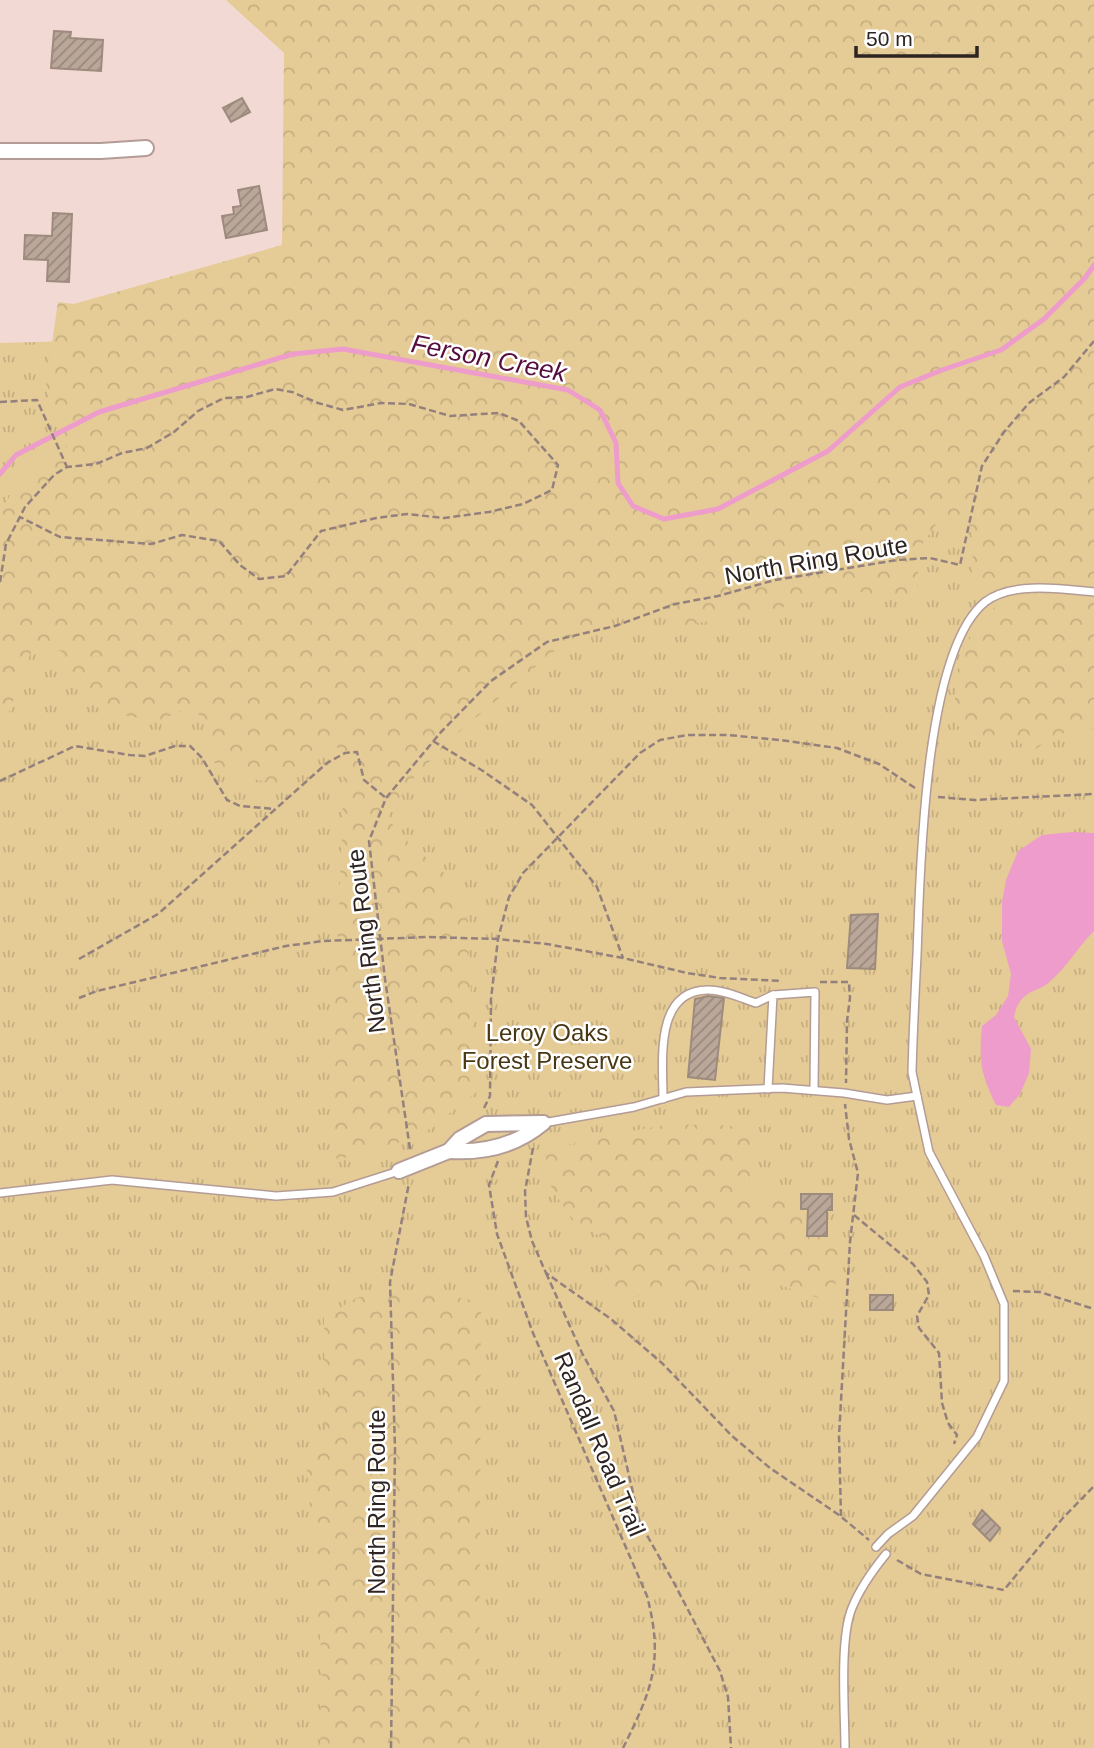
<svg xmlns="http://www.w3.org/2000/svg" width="1094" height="1748" font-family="Helvetica,sans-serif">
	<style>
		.grass { fill: url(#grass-tufts) }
		.forest { fill: url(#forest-crowns) }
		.water { fill: #ee9ccb }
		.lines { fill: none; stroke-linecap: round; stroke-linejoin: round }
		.stream { stroke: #ee9ccb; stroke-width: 5 }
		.building { fill: url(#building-hatch); stroke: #9d8b7d; stroke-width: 2 }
		.service-casing { stroke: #b49c96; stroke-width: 10 }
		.minor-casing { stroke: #b49c96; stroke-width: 18 }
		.path { stroke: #94817d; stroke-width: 2.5; stroke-dasharray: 7 3.5; stroke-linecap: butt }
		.service { stroke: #fff; stroke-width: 7 }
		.minor { stroke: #fff; stroke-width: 14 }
		.labels { text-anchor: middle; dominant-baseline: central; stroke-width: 5; stroke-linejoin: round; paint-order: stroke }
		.street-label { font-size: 24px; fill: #2e2422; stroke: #fff }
		.park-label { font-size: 24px; fill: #483712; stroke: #fff }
		.water-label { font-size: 26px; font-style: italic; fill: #550d3e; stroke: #fff }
	</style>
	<defs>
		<pattern id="grass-tufts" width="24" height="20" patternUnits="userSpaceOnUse" patternTransform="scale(1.75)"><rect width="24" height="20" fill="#e5cb95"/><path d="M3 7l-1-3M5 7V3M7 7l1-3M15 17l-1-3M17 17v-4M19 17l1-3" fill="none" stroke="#c5ae80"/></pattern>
		<pattern id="forest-crowns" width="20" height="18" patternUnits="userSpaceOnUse" patternTransform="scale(1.75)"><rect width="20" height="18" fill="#e5cb95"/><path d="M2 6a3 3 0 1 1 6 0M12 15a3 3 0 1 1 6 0" fill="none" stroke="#c5ae80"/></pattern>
		<pattern id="building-hatch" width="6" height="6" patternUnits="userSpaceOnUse" patternTransform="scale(1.75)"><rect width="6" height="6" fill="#baa799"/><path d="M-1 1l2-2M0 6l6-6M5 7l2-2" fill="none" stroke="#98887c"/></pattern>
	</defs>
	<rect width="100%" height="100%" fill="#f3d9d3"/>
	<path class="grass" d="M1094,0V1748H0V343L445,331Z"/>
	<g class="forest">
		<path d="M226,0H1094V729L1057,734L1030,753L1011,732L985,742L955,724V676L973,631L981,618L995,607L974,578L971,526L941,517L919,549L917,593L900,600L861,592L678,627L658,610L612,618L563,644L453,737L407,785L387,818L407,841L445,874L466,910L477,1092L419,1137L337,1160L330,1131L344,779L335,736L321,744L304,770L287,787L249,778L213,762L211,723L189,708L160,720L132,717L99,709L76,685L61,651L31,652L0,736V514L14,488L38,467L67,448L46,384L58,302L74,304L282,245L284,53Z"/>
		<path d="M672,1124L753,1127L749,1192L786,1197L813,1218L842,1227L833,1303L746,1274L726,1252L719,1281L611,1301L601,1237L572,1218L552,1190L545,1153L596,1137Z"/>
		<path d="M434,1293L481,1302L479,1748H320L322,1662L306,1456L325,1445L324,1317L358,1297Z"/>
	</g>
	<path class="water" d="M1072,832L1094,833V931C1077,948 1066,969 1047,984C1039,990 1029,991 1023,998C1017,1004 1016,1009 1014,1017L1031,1049L1029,1073L1020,1094L1009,1107L996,1105C980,1072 979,1061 982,1026L996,1015L1008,996L1011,974L1002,941V902L1006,880L1018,851L1042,835Z"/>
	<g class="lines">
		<path class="stream" d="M0,474L16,455L99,412L293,354L343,349L568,390L600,410L616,443L618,483L633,506L664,519L718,509L828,451L900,387L942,370L1001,350L1044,319L1085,278L1094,265"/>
	</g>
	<g class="building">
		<path d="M54,31L71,32L70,38L103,40L101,71L51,68Z"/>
		<path d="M242,98L250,112L231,122L223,108Z"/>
		<path d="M259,186L267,230L226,238L222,216L234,214L233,207L241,206L238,190Z"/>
		<path d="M53,213L72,214L69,282L47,281L48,260L24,259L25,235L52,236Z"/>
		<path d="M878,914L875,969L847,968L851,915Z"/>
		<path d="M708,996L724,998L715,1080L688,1077L695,999Z"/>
		<path d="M801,1194H832V1210H827V1236H807L808,1209H801Z"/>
		<rect x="870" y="1295" width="23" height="15"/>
		<path d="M982,1510L1000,1528L990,1541L973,1524Z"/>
	</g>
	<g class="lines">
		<g class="service-casing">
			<g id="service">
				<path d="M768,1089L773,995L815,992L814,1090"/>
				<path d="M917,1096L912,1072C913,1033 915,994 917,955C920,878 923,652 985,602C1012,581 1063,589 1094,592"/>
				<path d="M663,1099C663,1062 654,990 708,990C724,990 741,998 756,1003L773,995"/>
				<path d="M543,1123L634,1107L686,1092L782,1088L844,1093L887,1100L917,1096L929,1152L984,1256L1004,1304V1381L977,1437L913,1516L888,1534L876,1547"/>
				<path d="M0,1193L112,1180L276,1196L333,1192L399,1171"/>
				<path d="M845,1748C845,1713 839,1639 852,1608C860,1588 873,1570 886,1554"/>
			</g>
		</g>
		<g class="minor-casing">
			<g id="minor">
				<path d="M0,151H101L146,148"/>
				<path d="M449,1151C483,1153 516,1146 543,1123"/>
				<path d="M399,1171L449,1151L460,1139L486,1124L543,1123"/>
			</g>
		</g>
		<g class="path">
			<path d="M0,402L37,400L67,467"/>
			<path d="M0,582L6,544L25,507L54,475L67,467L96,464L122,453L147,448L174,432L198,411L224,398L247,397L275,389L292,392L318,403L343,410L381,403L409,404L450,416L499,413L519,421L558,465L552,490L523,504L489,512L444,518L407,514L376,518L321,531L286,576L259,579L240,565L219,541L182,535L151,544L60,537L20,517"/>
			<path d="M433,741L483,771L532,805L597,887L623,958"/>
			<path d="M0,781L75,746L129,755L145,756L175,746H190L202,758L227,800L240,806L275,809"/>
			<path d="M938,797L974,800L1094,794"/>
			<path d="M79,959L158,914L327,763L345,753L357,752L364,780L386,798"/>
			<path d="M820,982H849L850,998L847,1021L846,1083"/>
			<path d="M79,998L97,991L286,946L323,941L428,937L498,939L547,944L623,958L687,973L720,978L782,981"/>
			<path d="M484,1108L490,1096L491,999L498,939L509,897L523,873L640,753L660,740L687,735H728L780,740L837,748L879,764L915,788"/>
			<path d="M533,1148L525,1191L526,1217L532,1241L546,1273L611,1319L663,1364L732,1436L770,1468L839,1515L869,1540"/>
			<path d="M410,1149L385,979L369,841L386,798L441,732L491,681L547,642L615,626L675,604L718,596L775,580L897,560L930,558L960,565L982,466L1004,432L1029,403L1064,377L1094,341"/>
			<path d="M498,1161L489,1185L497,1234L533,1333L647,1596C664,1661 652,1690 623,1748"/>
			<path d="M854,1215L913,1264L927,1282L929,1295L917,1316L919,1328L939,1353L942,1403L948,1423L957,1435L954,1444"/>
			<path d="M546,1273L582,1353L614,1411L640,1523L674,1583L720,1671L728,1697L731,1748"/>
			<path d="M1013,1291L1040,1292L1094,1309"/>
			<path d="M841,1516L839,1436L850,1242L858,1173L849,1139L845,1104"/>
			<path d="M897,1560L921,1574L1004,1590L1062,1519L1094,1486"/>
			<path d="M391,1748L395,1448L390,1282L409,1183"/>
		</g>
		<use href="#service" class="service"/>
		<use href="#minor" class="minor"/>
	</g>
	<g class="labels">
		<g class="street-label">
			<text transform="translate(816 560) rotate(-10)">North Ring Route</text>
			<text transform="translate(366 941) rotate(-97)">North Ring Route</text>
			<text transform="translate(600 1444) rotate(67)">Randall Road Trail</text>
			<text transform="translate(376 1502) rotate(-90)">North Ring Route</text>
		</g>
		<g class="park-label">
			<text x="547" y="1032">Leroy Oaks<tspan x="547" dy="28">Forest Preserve</tspan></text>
		</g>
		<g class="water-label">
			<text transform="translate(489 358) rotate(11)">Ferson Creek</text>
		</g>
	</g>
	<path d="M856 46v10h121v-10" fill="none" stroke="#2e2422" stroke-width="3.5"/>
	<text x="866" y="46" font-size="21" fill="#2e2422" stroke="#ffffff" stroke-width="5" paint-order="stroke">50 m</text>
</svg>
